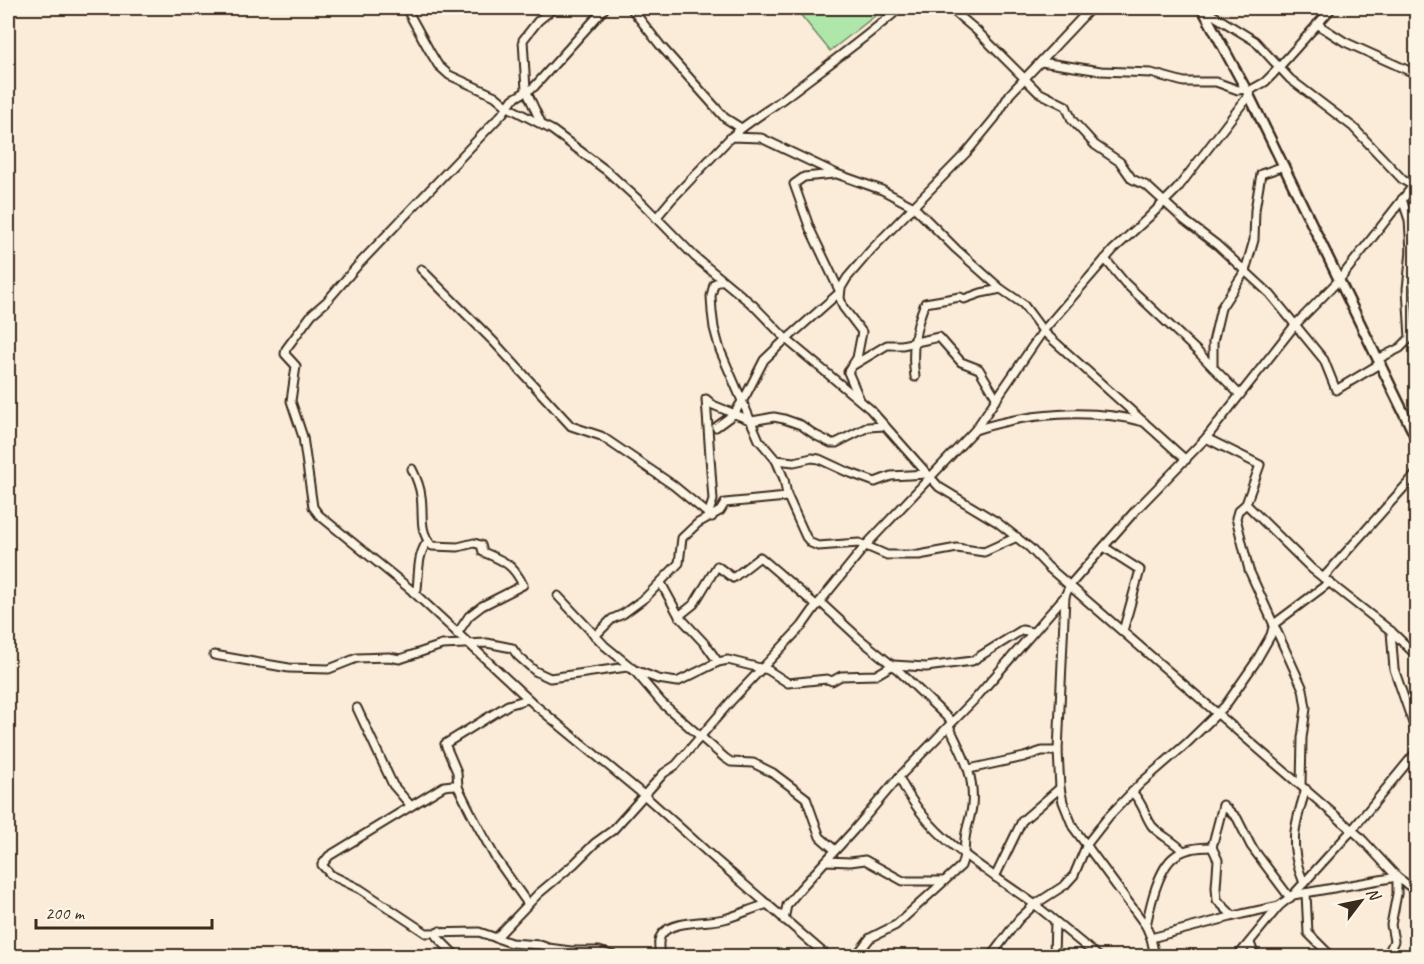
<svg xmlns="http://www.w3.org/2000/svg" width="1424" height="964" font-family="Caveat,sans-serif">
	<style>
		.green { fill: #afe6aa; stroke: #758864; stroke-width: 1.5 }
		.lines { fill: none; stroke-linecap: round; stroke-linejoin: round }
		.minor-casing { stroke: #3b2a1e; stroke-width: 11 }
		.tertiary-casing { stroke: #3b2a1e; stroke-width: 13 }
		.minor { stroke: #fcf5e5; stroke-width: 7 }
		.tertiary { stroke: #fcf5e5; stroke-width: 8 }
	</style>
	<rect width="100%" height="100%" fill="#faecd8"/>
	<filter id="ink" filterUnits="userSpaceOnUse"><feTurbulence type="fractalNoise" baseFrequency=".0167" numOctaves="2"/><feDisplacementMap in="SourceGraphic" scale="12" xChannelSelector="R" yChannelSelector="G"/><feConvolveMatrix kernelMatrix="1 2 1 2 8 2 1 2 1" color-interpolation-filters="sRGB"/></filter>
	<g filter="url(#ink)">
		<path class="green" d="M795,8H885L830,51Z"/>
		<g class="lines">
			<g class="minor-casing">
				<g id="minor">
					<path d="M406,8L429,50L438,65L449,75L495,96L508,107L552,130L607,171L643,204L695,257L754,306L786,339L870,409L939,487L997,522L1030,548L1048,567L1359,836L1397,877L1416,891"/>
					<path d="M605,8L534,87L513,99L503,113L358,265L326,302L312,314L286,349L285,354L296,366L291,401L303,437L313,507L319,515L410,589L535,705L645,796L715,859L827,956"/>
					<path d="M631,8L660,45L725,118L741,128"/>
					<path d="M950,8L976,30L1038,92L1066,106L1072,120L1086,135L1095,145L1120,162L1132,179L1147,186L1184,220L1217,245L1270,294L1324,360L1336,390L1381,363"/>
					<path d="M1203,9L1255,41L1290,79L1353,127L1403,180L1415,187"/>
					<path d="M1317,24L1345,42L1416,74"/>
					<path d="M1041,62L1101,71L1151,73L1184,82H1216L1238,90L1246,89"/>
					<path d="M1247,92L1265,82L1273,74L1332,8"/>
					<path d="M542,125L526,90L523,40L538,21L554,8"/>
					<path d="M731,137C749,121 769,110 787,96C825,67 864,39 900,8"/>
					<path d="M1402,199L1409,220L1411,251"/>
					<path d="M656,218L672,199L731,137L761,138L837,174L882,190L914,207L956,249L1001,289L1023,304L1043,331L1186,460"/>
					<path d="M1105,259L1125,283L1197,351L1240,395"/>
					<path d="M421,269L494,342L571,426L601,436L673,485L712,517"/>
					<path d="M722,280L714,284L711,296L712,312L714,328L720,350L759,440L776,460L784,479L787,495L806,537L811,543L818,546L859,543L887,555H919L957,548L984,552L1017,537"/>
					<path d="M787,339L840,292L810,229L794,184L804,177L834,174"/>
					<path d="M1378,359L1400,348L1410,338L1407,289L1411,251L1416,249"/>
					<path d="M852,366L887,345H902L939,337L961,362L979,369L997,399"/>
					<path d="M1213,367V342L1221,308L1245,271L1254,240L1255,210L1261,174L1284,166"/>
					<path d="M915,377C911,350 915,327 925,303L960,297L964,299L981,293L1001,289"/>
					<path d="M860,400L848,372L857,358L862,332L843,307L840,298L841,288L847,278L871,250L967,152L995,118L1010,94L1091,8"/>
					<path d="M716,427L734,414L746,395L764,360L786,339"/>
					<path d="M975,430C1027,413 1090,408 1144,422"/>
					<path d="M1206,438L1260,465L1246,504L1238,511L1236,518L1249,570L1303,689L1306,708L1302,738L1301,785"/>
					<path d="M776,460L794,462L812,458L819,459L845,471L875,482L891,476L927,474"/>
					<path d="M412,469C416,477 420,487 421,496C424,515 418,530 432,546L458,547L474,543L481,545L483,552C504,561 513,564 523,585L482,606L469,616L457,634"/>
					<path d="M1246,504L1312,569L1391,631L1416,655"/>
					<path d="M708,515L713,500L706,399L713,405L752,421L774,417L784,419L801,425L815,435L831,443H836L868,427L885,426"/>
					<path d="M1104,547L1140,570L1123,631"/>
					<path d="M1323,578L1416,474"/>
					<path d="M661,583L679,616L706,645L718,662"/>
					<path d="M413,592L417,589C419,573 417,554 428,541"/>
					<path d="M558,596L605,646L632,668L662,703L725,758L731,762L753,763L773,773L806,798L820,837L835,850"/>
					<path d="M1065,596L1058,751L1060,788L1063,802L1073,827L1146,926L1151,938L1155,956"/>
					<path d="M820,602L860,639L898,670L951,721"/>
					<path d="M679,616L694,604L717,566L733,578L760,557L817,606"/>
					<path d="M1391,631L1394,669L1416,732"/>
					<path d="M595,636L612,619L623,614L646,597L679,563L682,538L698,523L720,511L725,503L787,497"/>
					<path d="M214,655L289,668L329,669L357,658L389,657L400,659L442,645L487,643L512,648L518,656L535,671L550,678L627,667L658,679L677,682L718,662L728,660L768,670L788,683L827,679L832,681L841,676L876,675L893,665L926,667L972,661L1022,630L1032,632"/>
					<path d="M357,708L393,785L411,806"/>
					<path d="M969,769L1024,757L1042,751H1058"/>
					<path d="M899,777C928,839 982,866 1034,904C1056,921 1076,939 1098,956"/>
					<path d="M458,787L453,785L444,786L329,856L322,865L331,875L360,889L426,933L479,932L511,943L540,945L548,948L571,951H599L615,956"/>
					<path d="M1132,792C1144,804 1144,815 1152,826C1161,836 1174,841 1183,851"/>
					<path d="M826,861L850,862L865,860L903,881H943"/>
					<path d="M995,877L1022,821L1060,788"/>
					<path d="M1304,883C1288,846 1294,826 1306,789"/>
					<path d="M1306,893L1308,933L1331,956"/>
					<path d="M1293,895L1397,877V894L1391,925L1394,941L1387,956"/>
					<path d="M528,904L495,857L473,817L458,787L457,772L445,744L508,705L528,699"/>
					<path d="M1233,916L1217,900L1216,887L1218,860L1212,847L1223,805L1237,818L1251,846L1290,898"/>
					<path d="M784,920L787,905L800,889L854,830L899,777L975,699L1065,596L1070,585L1135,511L1206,438L1295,325L1340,279L1416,182"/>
					<path d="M1146,926C1150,906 1158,868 1175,856C1185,848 1200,847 1212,847"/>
					<path d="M440,931L437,937L453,953L451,956"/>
					<path d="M496,938L538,894L574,864L595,843L613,830L664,773L676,765L732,700L802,626L814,609L866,545L975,430L1043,331L1113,250L1148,218L1177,189L1249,95"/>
					<path d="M1151,938L1242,914L1279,906"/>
					<path d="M1250,943L1255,956"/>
					<path d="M660,956C659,949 657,940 662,934C672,920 708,923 724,919C739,915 753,908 768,904"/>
					<path d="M856,956L870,938L896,925L961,866C965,856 964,849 965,839C966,828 971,817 972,806C975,774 962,754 949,726"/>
					<path d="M991,956L1019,919L1034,905L1065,885L1074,875L1087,844L1109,816L1141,783L1186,744L1225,706L1255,663L1271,635L1274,624L1330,582"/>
					<path d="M1054,956L1055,922"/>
					<path d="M1238,956L1279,906L1293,895L1352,830L1416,752"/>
				</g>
			</g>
			<g class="tertiary-casing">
				<path id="tertiary" d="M1202,8L1249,95L1416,438"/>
			</g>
			<use href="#minor" class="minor"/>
			<use href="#tertiary" class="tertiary"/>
		</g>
	</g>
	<rect width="1424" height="964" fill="none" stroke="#fcf5e5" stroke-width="30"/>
	<rect x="15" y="15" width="1394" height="934" fill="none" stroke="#3b2a1e" stroke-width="2" filter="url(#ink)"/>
	<g transform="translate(1361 901) rotate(58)" stroke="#fcf5e5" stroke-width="4.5" paint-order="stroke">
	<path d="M0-4.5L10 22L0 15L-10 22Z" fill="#3b2a1e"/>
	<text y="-9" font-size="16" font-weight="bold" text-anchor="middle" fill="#3b2a1e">N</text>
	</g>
	<path d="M36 919v9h176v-9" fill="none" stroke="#3b2a1e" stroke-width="3"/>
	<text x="45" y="919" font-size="18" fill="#3b2a1e" stroke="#fcf5e5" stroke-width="4.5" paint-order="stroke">200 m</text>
</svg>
